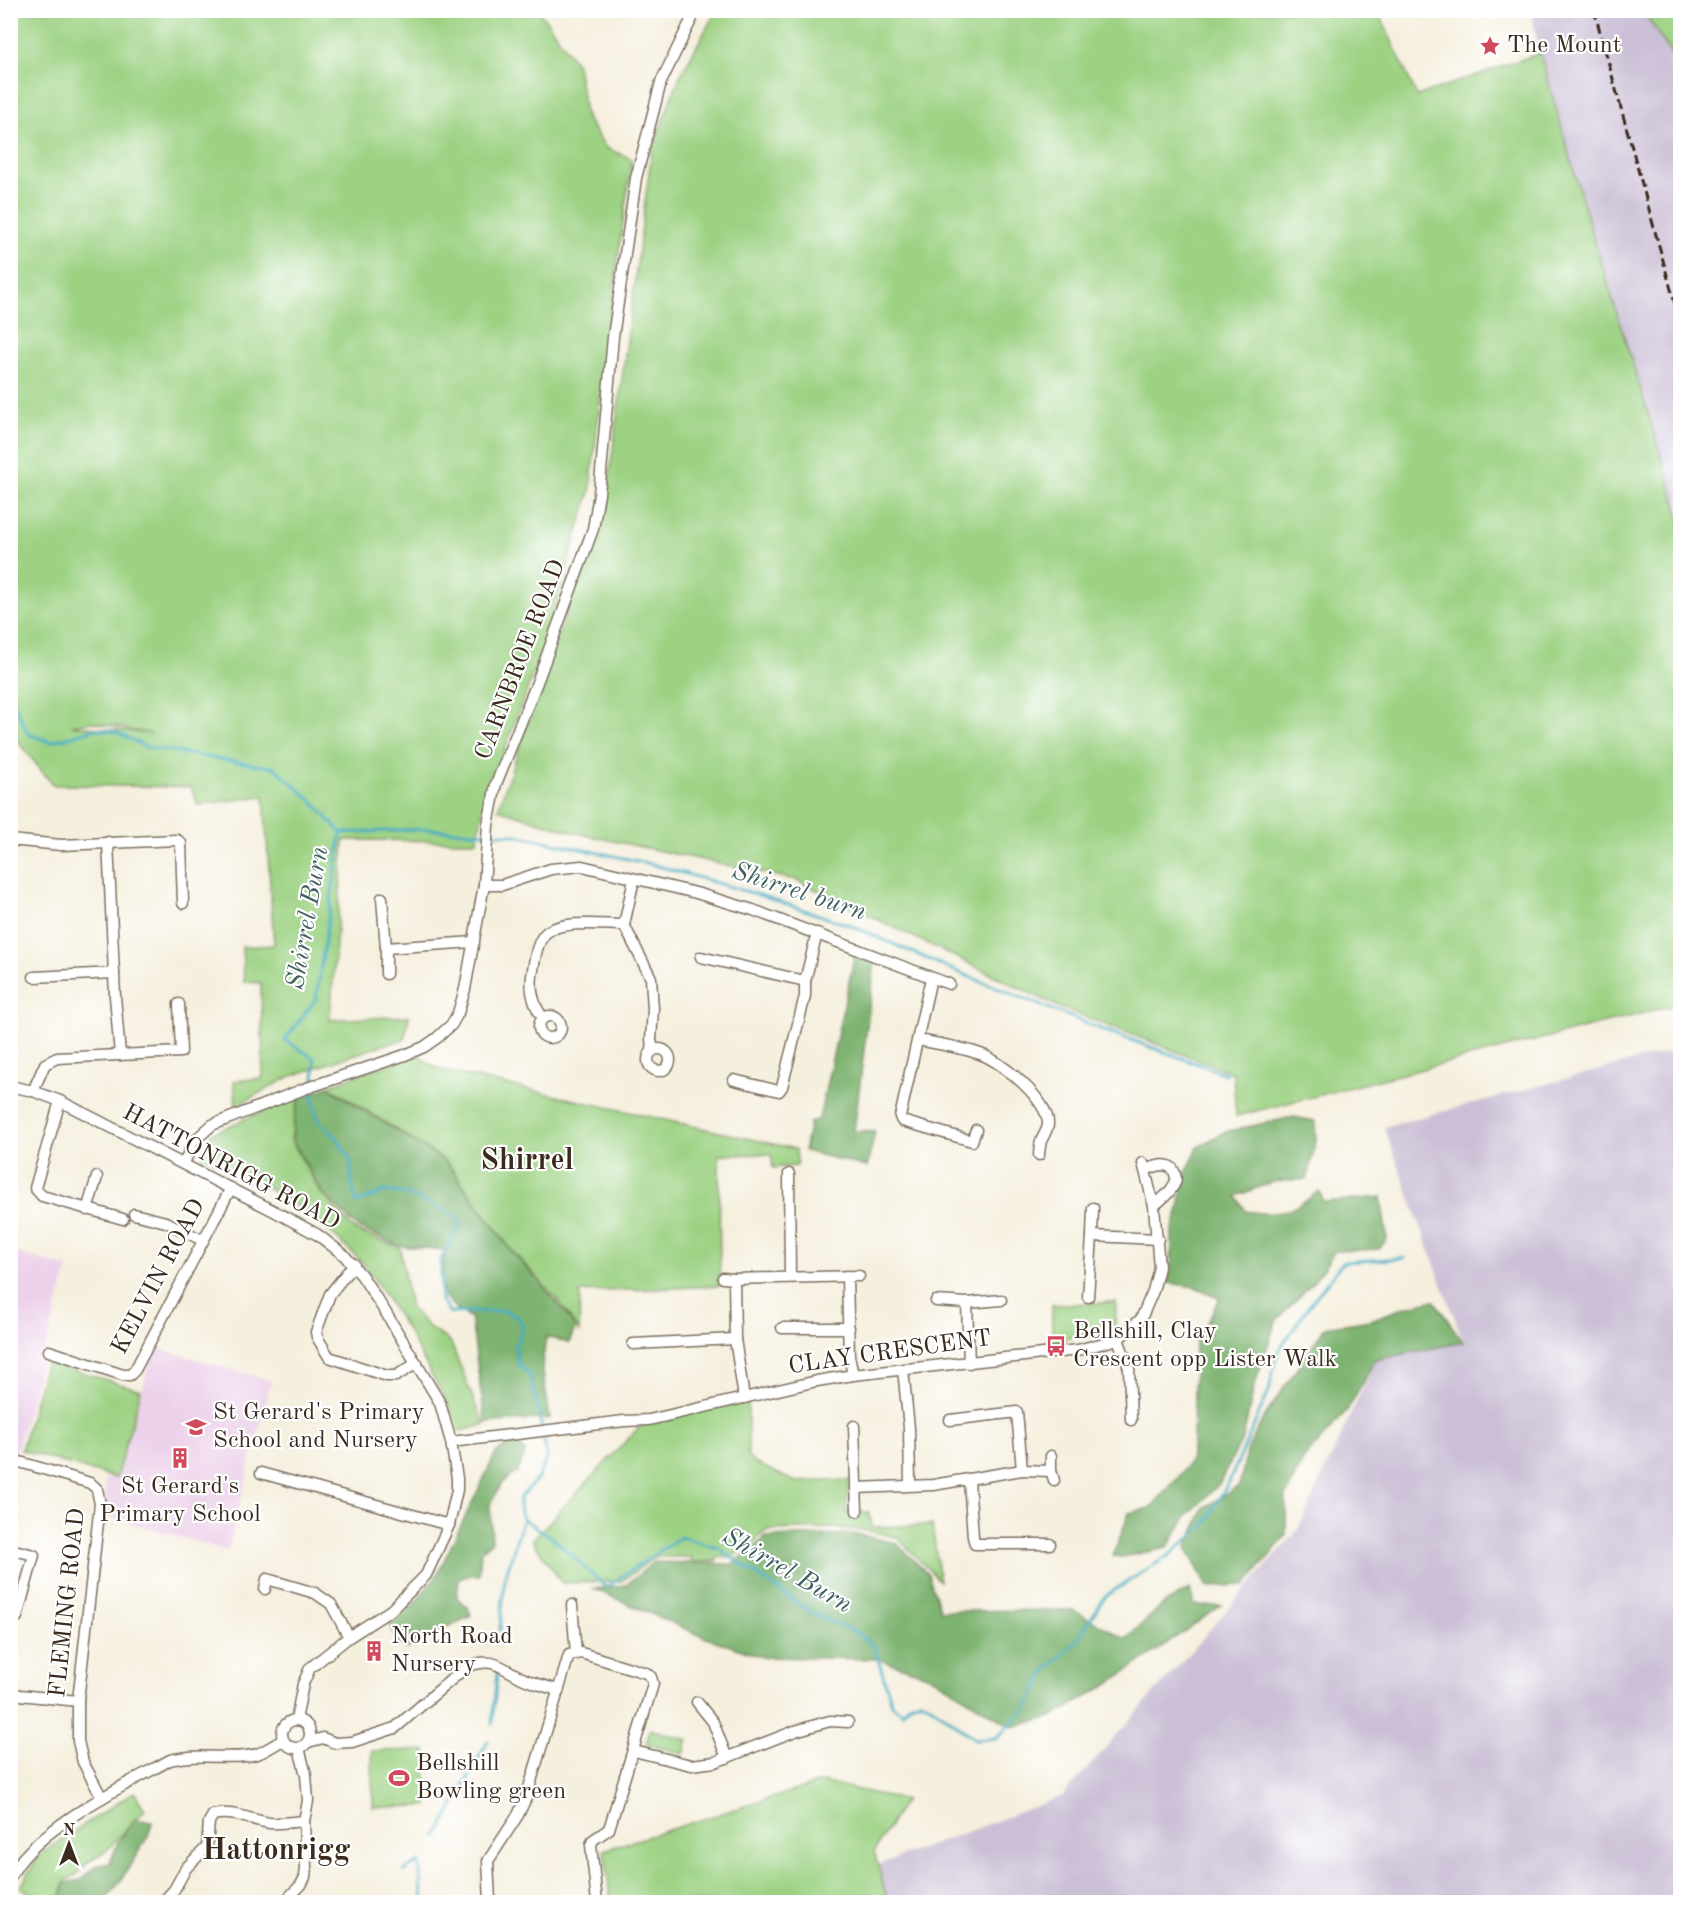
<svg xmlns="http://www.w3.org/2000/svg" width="1691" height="1913" font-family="'Old Standard TT',serif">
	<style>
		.built { fill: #ecd1ea }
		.industrial { fill: #cbbfd5 }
		.green { fill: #9dd283; stroke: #6c7e50; stroke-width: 1.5; fill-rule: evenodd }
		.forest { fill: #7eb471; stroke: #5c6f48; stroke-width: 1.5 }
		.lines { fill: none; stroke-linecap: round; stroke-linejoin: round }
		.stream { stroke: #44adc3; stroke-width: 3 }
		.minor-casing { stroke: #7c6f61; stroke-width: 13 }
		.minor { stroke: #fff; stroke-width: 10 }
		.rail { stroke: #3b2a1e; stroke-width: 3; stroke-dasharray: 9 4.5; stroke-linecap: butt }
		.labels { text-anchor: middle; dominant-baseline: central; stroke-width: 4.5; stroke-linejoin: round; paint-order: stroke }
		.poi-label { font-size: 24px; fill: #3b2a1e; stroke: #fff; text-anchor: start }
		.street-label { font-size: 24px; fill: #3b2a1e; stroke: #fff }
		.water-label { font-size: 26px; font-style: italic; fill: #3f5e60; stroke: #fff }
		.district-label { font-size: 30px; font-weight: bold; fill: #3b2a1e; stroke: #fff }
	</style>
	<rect width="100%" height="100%" fill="#fff"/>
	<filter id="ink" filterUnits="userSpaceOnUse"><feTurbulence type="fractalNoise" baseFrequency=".0167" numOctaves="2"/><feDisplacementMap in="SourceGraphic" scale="12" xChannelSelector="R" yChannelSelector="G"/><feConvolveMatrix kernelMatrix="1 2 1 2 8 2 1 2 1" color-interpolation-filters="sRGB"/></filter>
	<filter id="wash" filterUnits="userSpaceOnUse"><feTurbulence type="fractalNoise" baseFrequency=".008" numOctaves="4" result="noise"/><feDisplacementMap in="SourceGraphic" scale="24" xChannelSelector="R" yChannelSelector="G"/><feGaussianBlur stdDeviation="1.35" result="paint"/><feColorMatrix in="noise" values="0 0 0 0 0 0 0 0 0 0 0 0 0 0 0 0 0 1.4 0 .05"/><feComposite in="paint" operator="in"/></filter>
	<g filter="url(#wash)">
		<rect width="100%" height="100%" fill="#f5efdd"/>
		<g class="built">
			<path d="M11,1251L68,1268L11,1470Z"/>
			<path d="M154,1347L271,1381L228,1551L104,1515L106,1477L117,1479Z"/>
		</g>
		<g class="industrial">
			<path d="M1531,11H1643L1679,65L1680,517L1589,223L1540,53Z"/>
			<path d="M1680,1049V1902H888L878,1865L1063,1796L1298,1530L1376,1359L1463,1341L1384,1127Z"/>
		</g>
		<g class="green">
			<path d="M10,11H537L546,20L577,65L586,118L606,148L632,159L607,337L590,492L540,655L483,809L477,841L344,840L330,1020L409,1016L404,1040L385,1044L289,1077L236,1106L234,1081L263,1078L261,983L244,982L242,947L274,945L264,796L198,805L191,787L53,785L11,733ZM93,722L151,734H152L70,725Z"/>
			<path d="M716,11H1378L1417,96L1540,53L1589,223L1680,517V1004L1236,1116L1233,1073L1059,1007L796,880L576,833L498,809L607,494L652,149L679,78Z"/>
			<path d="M1643,11H1680V70L1679,65Z"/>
			<path d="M418,1053L429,1064L445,1071L796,1149L797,1166L773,1168L771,1154L719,1155L720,1286L580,1292L579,1332L562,1305L510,1248L446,1161L328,1086Z"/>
			<path d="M300,1095L296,1108L291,1140L320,1192L355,1230L400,1248L410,1308L433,1331L450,1341L484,1425L456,1432L451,1410L407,1330L365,1265L313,1216L241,1172L202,1157L211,1134Z"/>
			<path d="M1116,1302L1115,1330L1109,1333C1107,1333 1068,1338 1064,1339C1061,1340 1056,1344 1052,1345V1305Z"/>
			<path d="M46,1362L141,1390L116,1478L21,1450Z"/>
			<path d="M748,1395V1457L753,1462L796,1482L849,1480L846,1513L869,1512L872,1527L932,1525L940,1581L897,1537L863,1530L835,1528L768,1530L731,1558L717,1557V1561L692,1562L691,1557H656L622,1581L562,1583L532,1540L649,1417Z"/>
			<path d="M650,1729L688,1740L684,1754L646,1744Z"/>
			<path d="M426,1750L427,1806L373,1807L372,1751Z"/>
			<path d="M822,1782L905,1800L874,1851L888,1902H611L604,1850Z"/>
			<path d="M134,1792L145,1810L105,1852L88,1862L79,1873L66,1880L58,1902H28L30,1893L20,1888L38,1857L50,1847Z"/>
		</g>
		<g class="forest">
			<path d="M855,954L875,961L854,1131L875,1132L867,1167L804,1151L810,1122L819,1119Z"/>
			<path d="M327,1087L445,1161L509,1248L565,1312L575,1328L569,1343L546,1337L542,1366L550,1418L485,1423L471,1318C435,1298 440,1287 445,1250L400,1246L357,1227L322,1192L292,1139L296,1109L302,1097Z"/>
			<path d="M1293,1117L1315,1121L1316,1142L1307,1179L1273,1182L1236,1196L1246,1211C1281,1217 1291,1212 1319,1191L1324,1202L1381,1197L1387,1239L1379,1249L1335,1251L1315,1280L1276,1321L1254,1387L1243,1438L1219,1484L1186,1517L1167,1548L1122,1557L1113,1556L1129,1513L1150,1508L1178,1478L1190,1461L1193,1441L1195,1344L1220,1298L1195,1287L1167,1283L1171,1271L1172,1231L1179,1209L1183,1180L1198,1147L1224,1132Z"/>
			<path d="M1434,1300L1463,1342L1375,1360L1348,1409L1303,1460L1286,1496V1536L1245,1585L1208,1587L1186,1548L1204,1508L1239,1486L1248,1448L1263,1419L1325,1327L1371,1320L1405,1307Z"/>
			<path d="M507,1445H519L525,1453L518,1471L502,1483L490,1505L492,1541L481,1552L479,1575H470L459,1579L457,1598L468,1607L471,1616L420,1639L407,1649L395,1638L390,1624L414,1604L437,1575L496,1453Z"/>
			<path d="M857,1534L896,1543L928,1574L941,1611L1073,1610L1126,1639L1162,1605L1190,1589L1194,1605L1221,1606L1105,1686L1052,1717L1012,1727L930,1676L878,1659L762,1657L704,1637L594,1589L626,1585L654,1562L733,1564L766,1537Z"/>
			<path d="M135,1819L152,1822L148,1836L120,1882L103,1902H61L65,1883L81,1880L95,1866L110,1863L118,1842Z"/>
		</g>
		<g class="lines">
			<g class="stream">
				<path d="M10,695L28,734L51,742L96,729L116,732L146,747L275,768L313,802L341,833L316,999L285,1040L315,1059L314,1083"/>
				<path d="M342,833L427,829L516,835L651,864L759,895L852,926L960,973L1106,1031L1226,1074"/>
				<path d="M313,1090V1102L319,1122L337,1138L350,1159L352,1184L356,1203L385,1191L406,1194L454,1215L460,1224L441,1259V1300L450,1313L504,1311L518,1317L523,1327L515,1347L519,1366L529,1373L538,1408L547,1458L538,1478L519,1499V1506L523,1519L553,1538L606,1587L681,1537L718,1548L812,1613L853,1631L874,1646L892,1704L902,1713L910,1704L921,1700C941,1711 958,1727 976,1740L996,1738L1027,1708L1047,1669L1076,1642L1105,1596L1170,1555L1205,1524L1230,1480L1269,1391L1277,1354L1306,1310L1343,1262L1405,1258"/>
				<path d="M500,1630L505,1578L523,1519"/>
				<path d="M492,1724L497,1674"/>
				<path d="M437,1836L488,1741"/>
				<path d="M404,1871L419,1862L423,1902"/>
			</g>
		</g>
	</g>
	<g filter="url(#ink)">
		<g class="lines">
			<g class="minor-casing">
				<g id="minor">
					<path d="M10,840L61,845L177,840L181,843L183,903"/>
					<path d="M108,842L115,996L120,1055"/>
					<path d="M484,885H502L551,869L582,866L696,893L753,910L949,984"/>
					<path d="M382,898L386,948"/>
					<path d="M624,925L651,978L653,1009L651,1040L653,1050"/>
					<path d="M701,957L805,981"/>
					<path d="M386,974V948L474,942"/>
					<path d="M34,977L114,973"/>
					<path d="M931,978L900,1117L902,1121L972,1141L976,1130"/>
					<circle cx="550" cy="1027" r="11"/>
					<path d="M543,1018C532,1003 529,988 533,970C535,958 537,940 547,932C563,920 605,925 624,925L634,879"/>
					<path d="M918,1040C939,1044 960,1047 980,1054C1001,1061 1050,1101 1048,1125C1047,1131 1043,1136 1041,1141C1040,1146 1039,1151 1039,1155"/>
					<circle cx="659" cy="1060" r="11"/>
					<path d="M734,1080L779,1091L782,1087L805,996V981L817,933"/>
					<path d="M10,1086L33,1091L60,1101L276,1212L318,1235L344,1255L362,1276L386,1313L440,1403L451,1442L457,1478V1490L449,1525L426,1575L391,1610L349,1637L310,1668L303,1684L296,1720"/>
					<path d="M33,1091L45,1064L57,1058L181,1052L179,1004"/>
					<path d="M60,1101L35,1188L42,1196L123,1219"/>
					<path d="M184,1163L194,1141L212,1125L304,1089L405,1055L424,1047L437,1038L452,1024L458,1013L465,989L484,885L488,825L496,784L536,685L593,529L599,494L613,337L636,178L661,82L696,10"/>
					<path d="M1145,1170C1155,1166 1171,1160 1175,1174C1177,1179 1175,1184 1172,1188C1168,1195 1160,1200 1154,1206"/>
					<path d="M789,1174L790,1277"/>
					<path d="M87,1210L97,1177"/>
					<path d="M134,1214L166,1222L202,1240"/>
					<path d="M1092,1236L1093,1208"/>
					<path d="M354,1264L330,1294L316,1332L317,1337L329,1357L387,1376H396L417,1363"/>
					<path d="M847,1276L849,1356L853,1375"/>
					<path d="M723,1278L734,1279L859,1276"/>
					<path d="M734,1279L735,1339L744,1398"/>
					<path d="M1088,1297L1092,1236L1158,1239"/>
					<path d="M936,1301L967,1303L969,1363"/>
					<path d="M967,1303L1001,1300"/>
					<path d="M782,1328H849"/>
					<path d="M1118,1339L1129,1368L1131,1420"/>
					<path d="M633,1344L735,1339"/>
					<path d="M49,1351L123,1375H130L135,1370L231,1188"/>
					<path d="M903,1369L909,1428L910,1485"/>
					<path d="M854,1426L857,1511"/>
					<path d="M451,1442L624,1421L649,1420L817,1381L853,1375L1078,1350L1118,1339L1141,1319L1153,1291L1159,1267L1154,1206L1143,1163"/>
					<path d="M1051,1456V1471L1054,1480"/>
					<path d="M20,1462L90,1483L97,1489L100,1504L78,1701V1741L83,1762L102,1798"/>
					<path d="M1022,1470L1051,1471"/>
					<path d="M261,1473L449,1525"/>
					<path d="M969,1480L973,1537L975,1544H1050"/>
					<path d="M856,1488L933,1485L1022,1470L1017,1412L950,1420"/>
					<path d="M10,1549L34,1555L17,1617"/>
					<path d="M265,1589L267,1579L315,1593L331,1604L349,1637"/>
					<path d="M572,1605L576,1654"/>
					<path d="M10,1692L20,1695L78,1701"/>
					<path d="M697,1702L713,1722L727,1758"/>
					<circle cx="296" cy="1734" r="14"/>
					<path d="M308,1742L323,1738L335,1743L352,1742L395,1728L466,1667C493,1657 497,1665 520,1677C531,1683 545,1686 558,1690"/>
					<path d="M634,1751L691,1765L715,1762L795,1731L830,1721L848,1722"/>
					<path d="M10,1878C32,1830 125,1785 170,1760C199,1752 233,1761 257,1754C266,1751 275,1744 283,1740"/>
					<path d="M163,1902L174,1890L186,1868L207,1847L209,1822L213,1815C233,1810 250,1820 270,1823C281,1824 293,1822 304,1821"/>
					<path d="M284,1902L301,1885L305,1877L306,1867L304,1821L308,1801L306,1775L299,1748"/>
					<path d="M490,1902L488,1861L518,1815L526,1798L569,1655L581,1653L646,1673L651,1677L653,1684L609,1829L593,1840L591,1845L597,1902"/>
				</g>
			</g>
			<use href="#minor" class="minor"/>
			<path class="rail" d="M1594,10L1680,322"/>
		</g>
	</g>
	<defs>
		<g id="sight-bare" transform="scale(1.62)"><path d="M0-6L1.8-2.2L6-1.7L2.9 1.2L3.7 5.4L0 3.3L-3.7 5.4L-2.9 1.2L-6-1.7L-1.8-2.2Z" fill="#d1495b" stroke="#fff" stroke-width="2.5" paint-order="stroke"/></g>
		<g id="bus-bare" transform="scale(1.62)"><path d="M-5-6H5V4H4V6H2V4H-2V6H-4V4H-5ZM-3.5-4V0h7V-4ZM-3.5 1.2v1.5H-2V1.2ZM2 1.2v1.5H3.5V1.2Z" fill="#d1495b" stroke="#fff" stroke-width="2.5" paint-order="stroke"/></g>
		<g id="school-bare" transform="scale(1.62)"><path d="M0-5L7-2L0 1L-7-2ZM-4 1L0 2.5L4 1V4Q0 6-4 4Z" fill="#d1495b" stroke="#fff" stroke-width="2.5" paint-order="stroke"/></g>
		<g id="building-bare" transform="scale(1.62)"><path d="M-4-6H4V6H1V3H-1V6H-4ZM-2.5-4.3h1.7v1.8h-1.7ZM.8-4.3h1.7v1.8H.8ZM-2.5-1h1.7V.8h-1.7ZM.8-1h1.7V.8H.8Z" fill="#d1495b" stroke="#fff" stroke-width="2.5" paint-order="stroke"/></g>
		<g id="stadium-bare" transform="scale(1.62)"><path d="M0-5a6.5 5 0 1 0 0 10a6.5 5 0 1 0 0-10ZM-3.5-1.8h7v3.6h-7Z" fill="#d1495b" stroke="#fff" stroke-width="2.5" paint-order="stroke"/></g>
	</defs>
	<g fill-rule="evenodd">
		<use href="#sight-bare" x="1490" y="46"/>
		<use href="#bus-bare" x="1056" y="1346"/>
		<use href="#school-bare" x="196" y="1427"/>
		<use href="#building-bare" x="180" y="1458"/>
		<use href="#building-bare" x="374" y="1651"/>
		<use href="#stadium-bare" x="399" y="1778"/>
	</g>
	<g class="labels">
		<g class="poi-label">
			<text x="1507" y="46">The Mount</text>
			<text x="1073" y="1332">Bellshill, Clay<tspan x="1073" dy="28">Crescent opp Lister Walk</tspan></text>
			<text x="213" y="1413">St Gerard's Primary<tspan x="213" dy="28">School and Nursery</tspan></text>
			<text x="180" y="1487" text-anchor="middle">St Gerard's<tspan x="180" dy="28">Primary School</tspan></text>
			<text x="391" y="1637">North Road<tspan x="391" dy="28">Nursery</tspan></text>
			<text x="416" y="1764">Bellshill<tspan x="416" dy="28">Bowling green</tspan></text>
		</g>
		<g class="street-label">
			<text transform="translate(521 660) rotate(-69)">CARNBROE ROAD</text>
			<text transform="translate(231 1168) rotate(28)">HATTONRIGG ROAD</text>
			<text transform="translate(159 1277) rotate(-62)">KELVIN ROAD</text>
			<text transform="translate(890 1353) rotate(-8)">CLAY CRESCENT</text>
			<text transform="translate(68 1603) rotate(-84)">FLEMING ROAD</text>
		</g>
		<g class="water-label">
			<text transform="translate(799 892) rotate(18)">Shirrel burn</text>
			<text transform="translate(308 918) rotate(-80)">Shirrel Burn</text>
			<text transform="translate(787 1571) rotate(30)">Shirrel Burn</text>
		</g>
		<g class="district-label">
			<text x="527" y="1161">Shirrel</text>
			<text x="276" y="1851">Hattonrigg</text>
		</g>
	</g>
	<rect width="1691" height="1913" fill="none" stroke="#fff" stroke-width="36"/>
	<g transform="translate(69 1844)" stroke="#ffffff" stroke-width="4.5" paint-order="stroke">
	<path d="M0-4.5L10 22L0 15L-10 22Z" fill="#3b2a1e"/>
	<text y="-9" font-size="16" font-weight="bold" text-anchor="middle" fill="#3b2a1e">N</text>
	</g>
</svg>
